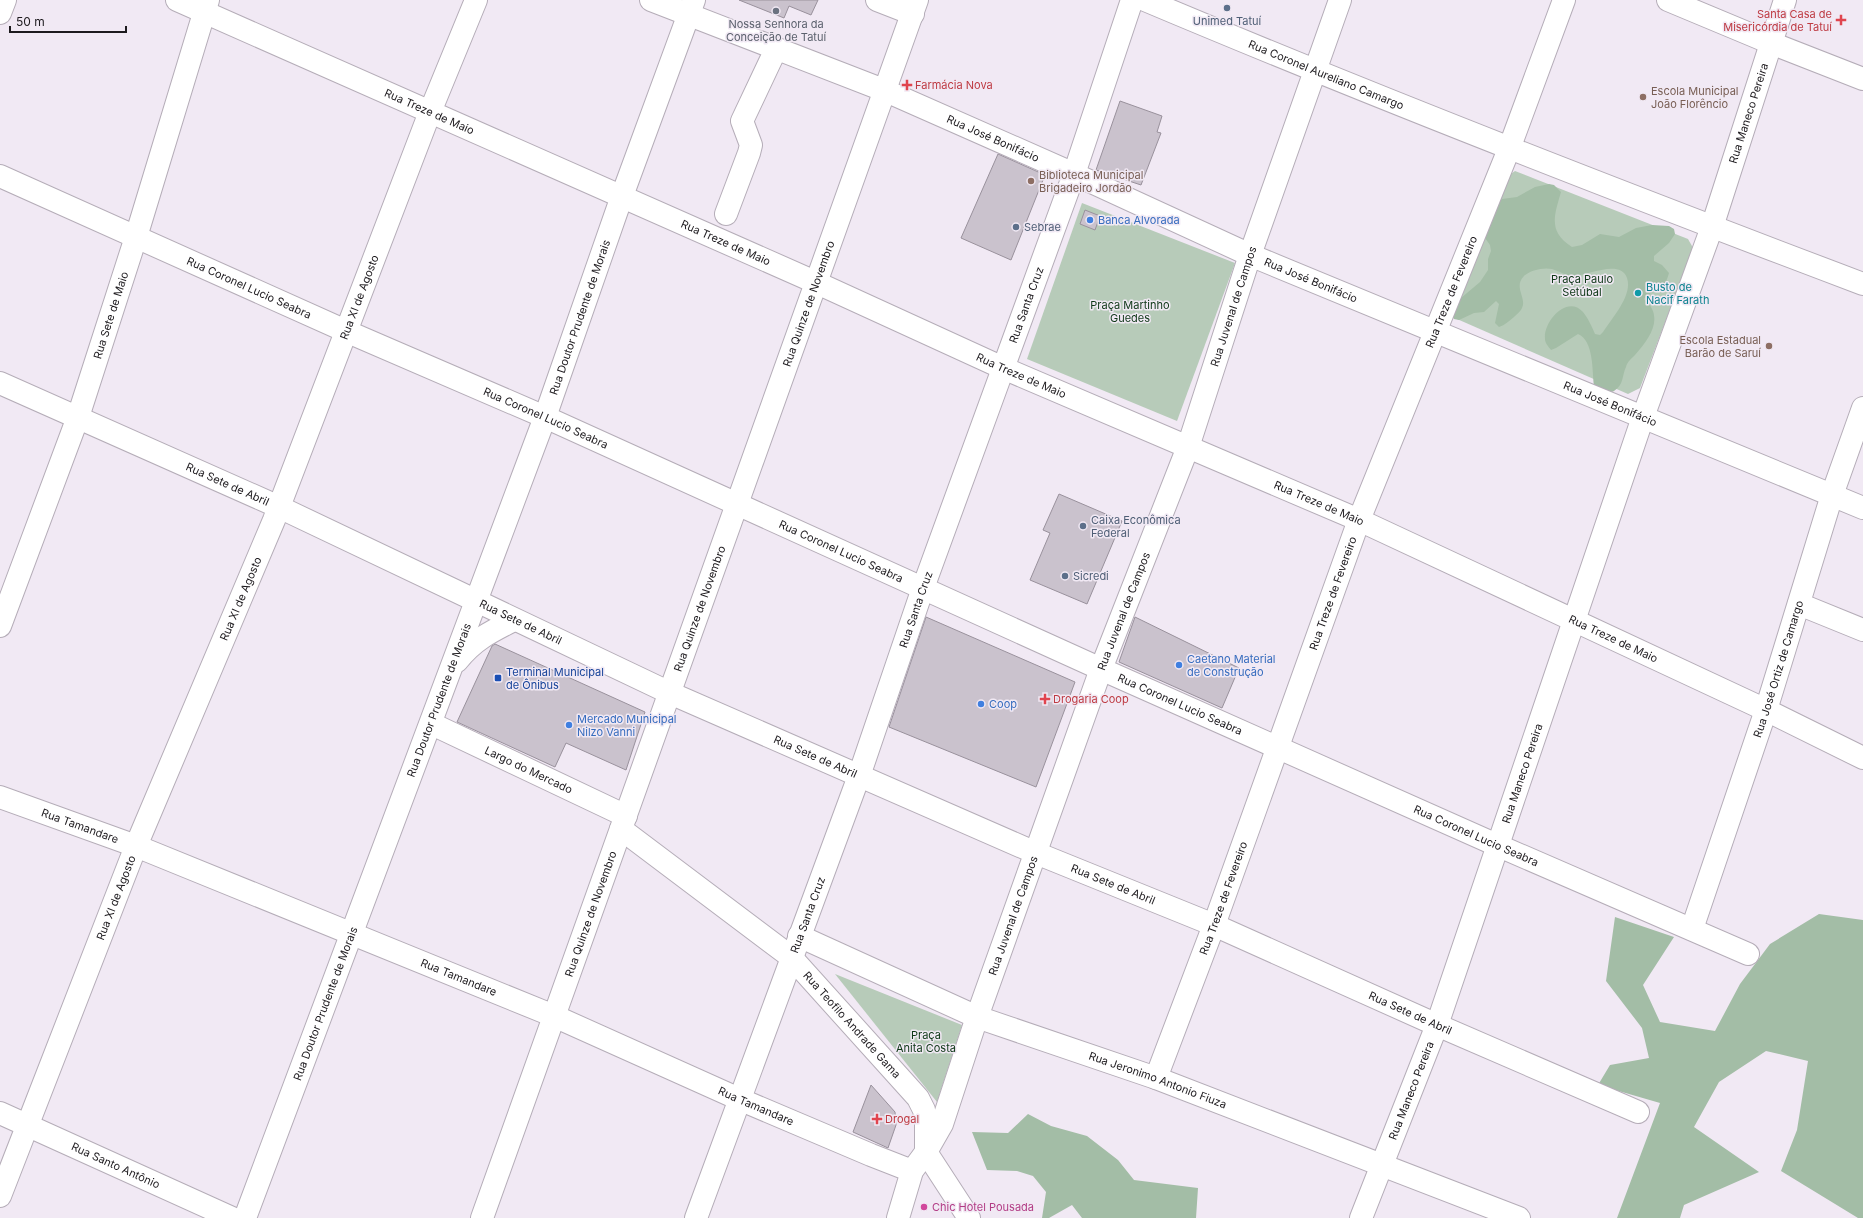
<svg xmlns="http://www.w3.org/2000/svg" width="1863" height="1218" font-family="Inter,sans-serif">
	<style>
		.green { fill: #b7cbb9 }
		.forest { fill: #a3bda6 }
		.building { fill: #cac2cd; stroke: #99919c }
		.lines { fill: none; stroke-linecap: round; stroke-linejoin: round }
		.minor-casing { stroke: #b5adb8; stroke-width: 24 }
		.major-casing { stroke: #b5adb8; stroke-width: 24 }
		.minor { stroke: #fff; stroke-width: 22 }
		.major { stroke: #fff; stroke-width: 22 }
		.service-dot { fill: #5c6f8a; stroke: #f1e9f4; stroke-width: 1.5 }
		.worship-dot { fill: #6b7280; stroke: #f1e9f4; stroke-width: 1.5 }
		.health-dot { fill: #e0444e; stroke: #f1e9f4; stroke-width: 1.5 }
		.education-dot { fill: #8d6e63; stroke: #f1e9f4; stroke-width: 1.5 }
		.shop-dot { fill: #3f7fe0; stroke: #f1e9f4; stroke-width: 1.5 }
		.culture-dot { fill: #0f9aa8; stroke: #f1e9f4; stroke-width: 1.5 }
		.transit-dot { fill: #1a4fb4; stroke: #f1e9f4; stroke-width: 1.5 }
		.hotel-dot { fill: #d1479c; stroke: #f1e9f4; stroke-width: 1.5 }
		.labels { text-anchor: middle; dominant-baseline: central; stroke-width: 3; stroke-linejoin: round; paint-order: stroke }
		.health-label { font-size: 11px; fill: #be3a42; stroke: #f1e9f4; text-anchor: start }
		.service-label { font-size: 11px; fill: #4e5e75; stroke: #f1e9f4; text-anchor: start }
		.worship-label { font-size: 11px; fill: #5b616d; stroke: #f1e9f4 }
		.street-label { font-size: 11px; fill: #1d1a1e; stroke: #f1e9f4 }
		.education-label { font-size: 11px; fill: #785e54; stroke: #f1e9f4; text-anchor: start }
		.shop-label { font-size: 11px; fill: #366cbe; stroke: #f1e9f4; text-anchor: start }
		.park-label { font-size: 11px; fill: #0d3716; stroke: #f1e9f4 }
		.culture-label { font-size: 11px; fill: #0d838f; stroke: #f1e9f4; text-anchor: start }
		.transit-label { font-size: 11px; fill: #164399; stroke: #f1e9f4; text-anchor: start }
		.hotel-label { font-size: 11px; fill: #b23c85; stroke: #f1e9f4; text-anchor: start }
	</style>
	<rect width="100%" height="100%" fill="#f1e9f4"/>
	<g class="green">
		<path d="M1515,171L1688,239L1692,246V252L1640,388L1628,394L1457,319L1452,307L1505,178Z"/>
		<path d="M1082,203L1235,263L1177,421L1027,359Z"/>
		<path d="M835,974L962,1025L937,1102Z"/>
	</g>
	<g class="forest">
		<path d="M1549,184L1554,185L1561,192C1554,216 1548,232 1572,247L1582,245L1600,234L1619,237L1636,228L1652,225L1669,226L1674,229L1675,234L1669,243L1654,256V261L1662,265L1669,273C1663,295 1657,285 1644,299C1665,317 1650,338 1635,355C1632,358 1627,362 1626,367C1622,375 1624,385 1614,391C1609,394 1599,388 1594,386C1592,370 1594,341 1578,334L1556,348L1551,350C1548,346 1545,343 1545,339C1543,322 1567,294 1583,312C1588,318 1592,327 1595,334L1600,335L1603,332C1612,318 1633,295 1627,278C1620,258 1585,277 1573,276C1566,276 1559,271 1552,269C1544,267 1530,270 1524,276C1513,287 1527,298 1522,308C1521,311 1517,314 1514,317C1509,321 1505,325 1499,327L1495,323L1499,304L1496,301L1484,312L1474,313L1459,320L1454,319L1448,309L1480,282L1488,270V259L1491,251L1490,245L1480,231L1483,216L1502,199L1517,197L1535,187Z"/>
		<path d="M1819,914L1863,920V1218H1858L1781,1171L1797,1130L1808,1061L1766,1051L1719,1082L1694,1127L1759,1172L1684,1205L1680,1218H1617L1660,1103L1598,1085L1610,1065L1649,1058L1642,1028L1606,981L1615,917L1674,937L1643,985L1660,1022L1715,1031L1740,984L1770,944Z"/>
		<path d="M1028,1114L1051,1126L1087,1136L1118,1160L1134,1180L1198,1188L1196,1218H1082L1072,1205L1049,1218H1042L1046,1192L1033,1176L1017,1171L987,1170L972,1132L1008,1133Z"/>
	</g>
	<g class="building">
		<path d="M739,0H818L811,15L789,6L784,18Z"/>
		<path d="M1120,101L1162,116L1157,132L1161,133L1141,185L1096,170Z"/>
		<path d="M998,154L1045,175L1011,260L961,238Z"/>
		<path d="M1085,210L1100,216L1095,230L1080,224Z"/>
		<path d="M1059,494L1122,521L1087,604L1030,580L1050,533L1043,530Z"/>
		<path d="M926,617L1075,682L1036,787L889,727Z"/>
		<path d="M1135,617L1239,668L1222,708L1119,662Z"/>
		<path d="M495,644L645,712L626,770L566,743L555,767L457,722L492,646Z"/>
		<path d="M871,1085L895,1112L896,1125L888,1148L853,1132Z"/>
	</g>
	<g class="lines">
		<g class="minor-casing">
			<g id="minor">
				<path id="s1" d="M177,0L815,282L1003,368L1359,520L1766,710L1863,758"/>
				<path id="s2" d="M651,0L886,91L1074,174L1250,255L1863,508"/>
				<path d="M877,0L913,14"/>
				<path id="s3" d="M1145,0C1382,100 1622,193 1863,284"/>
				<path d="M1668,0L1771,43L1863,79"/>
				<path d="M0,13L5,0"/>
				<path id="s4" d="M0,176L348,332L545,417L1101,669L1499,846L1748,954"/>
				<path d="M726,214L749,153L751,145L742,121L776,49"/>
				<path id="s5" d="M0,383L279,507L670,693L1036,853L1214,925L1437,1025L1638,1112"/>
				<path d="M1799,604L1863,630"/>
				<path id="s6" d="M0,626L78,417L136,237L208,0"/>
				<path d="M457,661C474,640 490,632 514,620"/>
				<path id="s7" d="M432,724L626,816"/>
				<path id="s8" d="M0,797L136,846L554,1016L739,1099L871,1155L912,1171"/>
				<path id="s9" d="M621,829L791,957L918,1098L924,1110L926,1122V1152L969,1218"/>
				<path id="s10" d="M1692,929L1766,710L1832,495L1863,408"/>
				<path id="s11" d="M799,936L977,1017L1156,1078L1519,1218"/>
				<path id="s12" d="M1156,1078L1214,925L1359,520L1509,149L1564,0"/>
				<path id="s13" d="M0,1113L232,1218"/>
				<path id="s14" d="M245,1218L545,417L622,196L694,0"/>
				<path id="s15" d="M482,1218L917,0"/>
				<path id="s16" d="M1361,1218L1437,1025L1643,417L1712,227L1785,0"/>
			</g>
		</g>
		<g class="major-casing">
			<g id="major">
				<path id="s17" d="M0,1196L136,846L274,520L430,112L476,0"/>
				<path id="s18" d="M696,1218L859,776L923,588L1074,174L1132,0"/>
				<path id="s19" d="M898,1218L912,1171L926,1152L942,1124L977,1017L1101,669L1188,447L1250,255L1340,0"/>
			</g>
		</g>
		<use href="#minor" class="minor"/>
		<use href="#major" class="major"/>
	</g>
	<g class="service-dot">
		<circle cx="1227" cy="8" r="4"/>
		<circle cx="1016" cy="227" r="4"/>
		<circle cx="1083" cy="526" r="4"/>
		<circle cx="1065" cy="576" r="4"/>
	</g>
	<circle class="worship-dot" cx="776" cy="11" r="4"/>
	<g class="health-dot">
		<path d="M1839 14h4v4h4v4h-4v4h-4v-4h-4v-4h4z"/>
		<path d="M905 79h4v4h4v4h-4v4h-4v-4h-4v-4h4z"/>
		<path d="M1043 693h4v4h4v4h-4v4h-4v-4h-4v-4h4z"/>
		<path d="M875 1113h4v4h4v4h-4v4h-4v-4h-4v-4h4z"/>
	</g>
	<g class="education-dot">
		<circle cx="1643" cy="97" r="4"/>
		<circle cx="1031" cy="181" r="4"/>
		<circle cx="1769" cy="346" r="4"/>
	</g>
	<g class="shop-dot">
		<circle cx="1090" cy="220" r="4"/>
		<circle cx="1179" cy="665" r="4"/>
		<circle cx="981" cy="704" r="4"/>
		<circle cx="569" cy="725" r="4"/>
	</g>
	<circle class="culture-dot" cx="1638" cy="293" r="4"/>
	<rect class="transit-dot" x="494" y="674" width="8" height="8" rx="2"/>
	<circle class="hotel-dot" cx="924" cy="1207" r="4"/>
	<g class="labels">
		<g class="health-label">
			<text x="1832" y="14" text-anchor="end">Santa Casa de<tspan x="1832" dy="13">Misericórdia de Tatuí</tspan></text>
			<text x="915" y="85">Farmácia Nova</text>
			<text x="1053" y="699">Drogaria Coop</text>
			<text x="885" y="1119">Drogal</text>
		</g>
		<g class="service-label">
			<text x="1227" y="21" text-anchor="middle">Unimed Tatuí</text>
			<text x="1024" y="227">Sebrae</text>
			<text x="1091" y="520">Caixa Econômica<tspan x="1091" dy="13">Federal</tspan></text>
			<text x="1073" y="576">Sicredi</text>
		</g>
		<g class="worship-label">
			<text x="776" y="24">Nossa Senhora da<tspan x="776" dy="13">Conceição de Tatuí</tspan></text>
		</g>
		<g class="street-label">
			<text stroke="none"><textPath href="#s3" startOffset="196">Rua Coronel Aureliano Camargo</textPath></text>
			<text stroke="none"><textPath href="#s1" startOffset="276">Rua Treze de Maio</textPath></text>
			<text stroke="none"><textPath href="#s16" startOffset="1171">Rua Maneco Pereira</textPath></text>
			<text stroke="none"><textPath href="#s2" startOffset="369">Rua José Bonifácio</textPath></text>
			<text stroke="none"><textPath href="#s1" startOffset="600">Rua Treze de Maio</textPath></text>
			<text stroke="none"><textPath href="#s2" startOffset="717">Rua José Bonifácio</textPath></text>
			<text stroke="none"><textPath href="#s4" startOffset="273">Rua Coronel Lucio Seabra</textPath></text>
			<text stroke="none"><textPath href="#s12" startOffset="840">Rua Treze de Fevereiro</textPath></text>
			<text stroke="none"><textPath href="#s17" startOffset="968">Rua XI de Agosto</textPath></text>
			<text stroke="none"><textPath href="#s15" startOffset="971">Rua Quinze de Novembro</textPath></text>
			<text stroke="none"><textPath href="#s18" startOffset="971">Rua Santa Cruz</textPath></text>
			<text stroke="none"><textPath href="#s19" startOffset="973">Rua Juvenal de Campos</textPath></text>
			<text stroke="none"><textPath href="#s6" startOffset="330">Rua Sete de Maio</textPath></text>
			<text stroke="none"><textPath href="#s14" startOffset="961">Rua Doutor Prudente de Morais</textPath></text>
			<text stroke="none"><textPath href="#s1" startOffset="924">Rua Treze de Maio</textPath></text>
			<text stroke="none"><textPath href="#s2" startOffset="1041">Rua José Bonifácio</textPath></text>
			<text stroke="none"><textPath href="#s4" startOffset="597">Rua Coronel Lucio Seabra</textPath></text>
			<text stroke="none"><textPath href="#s5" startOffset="249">Rua Sete de Abril</textPath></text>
			<text stroke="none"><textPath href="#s1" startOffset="1248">Rua Treze de Maio</textPath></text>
			<text stroke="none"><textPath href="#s4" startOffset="921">Rua Coronel Lucio Seabra</textPath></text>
			<text stroke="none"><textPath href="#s12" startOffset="516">Rua Treze de Fevereiro</textPath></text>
			<text stroke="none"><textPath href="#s17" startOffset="644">Rua XI de Agosto</textPath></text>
			<text stroke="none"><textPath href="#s15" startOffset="647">Rua Quinze de Novembro</textPath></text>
			<text stroke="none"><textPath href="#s18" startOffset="647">Rua Santa Cruz</textPath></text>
			<text stroke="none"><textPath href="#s19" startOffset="649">Rua Juvenal de Campos</textPath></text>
			<text stroke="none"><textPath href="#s5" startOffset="573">Rua Sete de Abril</textPath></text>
			<text stroke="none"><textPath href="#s1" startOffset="1572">Rua Treze de Maio</textPath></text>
			<text stroke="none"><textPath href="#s10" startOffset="274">Rua José Ortiz de Camargo</textPath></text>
			<text stroke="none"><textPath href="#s14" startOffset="553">Rua Doutor Prudente de Morais</textPath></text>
			<text stroke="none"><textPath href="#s4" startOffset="1293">Rua Coronel Lucio Seabra</textPath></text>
			<text stroke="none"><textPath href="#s5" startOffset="897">Rua Sete de Abril</textPath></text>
			<text stroke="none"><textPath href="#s7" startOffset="107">Largo do Mercado</textPath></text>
			<text stroke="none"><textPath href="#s16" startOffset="473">Rua Maneco Pereira</textPath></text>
			<text stroke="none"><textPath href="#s8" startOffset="85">Rua Tamandare</textPath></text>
			<text stroke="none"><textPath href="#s4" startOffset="1617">Rua Coronel Lucio Seabra</textPath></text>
			<text stroke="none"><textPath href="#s5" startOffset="1221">Rua Sete de Abril</textPath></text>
			<text stroke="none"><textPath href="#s17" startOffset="320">Rua XI de Agosto</textPath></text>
			<text stroke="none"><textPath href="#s12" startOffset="192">Rua Treze de Fevereiro</textPath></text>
			<text stroke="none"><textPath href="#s15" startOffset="323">Rua Quinze de Novembro</textPath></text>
			<text stroke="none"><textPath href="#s18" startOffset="323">Rua Santa Cruz</textPath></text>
			<text stroke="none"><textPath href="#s19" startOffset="325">Rua Juvenal de Campos</textPath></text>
			<text stroke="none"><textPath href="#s8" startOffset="493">Rua Tamandare</textPath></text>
			<text stroke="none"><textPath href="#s14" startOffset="229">Rua Doutor Prudente de Morais</textPath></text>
			<text stroke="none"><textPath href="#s5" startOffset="1545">Rua Sete de Abril</textPath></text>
			<text stroke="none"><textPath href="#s9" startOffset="304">Rua Teofilo Andrade Gama</textPath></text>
			<text stroke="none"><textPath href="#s11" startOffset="387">Rua Jeronimo Antonio Fiuza</textPath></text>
			<text stroke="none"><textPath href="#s16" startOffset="137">Rua Maneco Pereira</textPath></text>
			<text stroke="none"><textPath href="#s8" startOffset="817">Rua Tamandare</textPath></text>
			<text stroke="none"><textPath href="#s13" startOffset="127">Rua Santo Antônio</textPath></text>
		</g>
		<g class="education-label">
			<text x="1651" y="91">Escola Municipal<tspan x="1651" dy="13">João Florêncio</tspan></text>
			<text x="1039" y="175">Biblioteca Municipal<tspan x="1039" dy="13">Brigadeiro Jordão</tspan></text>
			<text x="1761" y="340" text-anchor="end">Escola Estadual<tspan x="1761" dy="13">Barão de Saruí</tspan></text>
		</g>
		<g class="shop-label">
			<text x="1098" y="220">Banca Alvorada</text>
			<text x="1187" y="659">Caetano Material<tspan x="1187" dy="13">de Construção</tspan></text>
			<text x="989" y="704">Coop</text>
			<text x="577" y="719">Mercado Municipal<tspan x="577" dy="13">Nilzo Vanni</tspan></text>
		</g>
		<g class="park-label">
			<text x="1582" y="279">Praça Paulo<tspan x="1582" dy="13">Setúbal</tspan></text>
			<text x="1130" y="305">Praça Martinho<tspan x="1130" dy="13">Guedes</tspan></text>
			<text x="926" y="1035">Praça<tspan x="926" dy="13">Anita Costa</tspan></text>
		</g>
		<g class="culture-label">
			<text x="1646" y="287">Busto de<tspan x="1646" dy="13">Nacif Farath</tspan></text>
		</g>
		<g class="transit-label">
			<text x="506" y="672">Terminal Municipal<tspan x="506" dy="13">de Ônibus</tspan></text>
		</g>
		<g class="hotel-label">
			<text x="932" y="1207">Chic Hotel Pousada</text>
		</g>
	</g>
	<path d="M10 26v6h116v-6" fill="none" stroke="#1d1a1e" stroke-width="2"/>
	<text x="16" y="26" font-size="12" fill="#1d1a1e" stroke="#f1e9f4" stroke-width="3" paint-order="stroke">50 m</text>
</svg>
